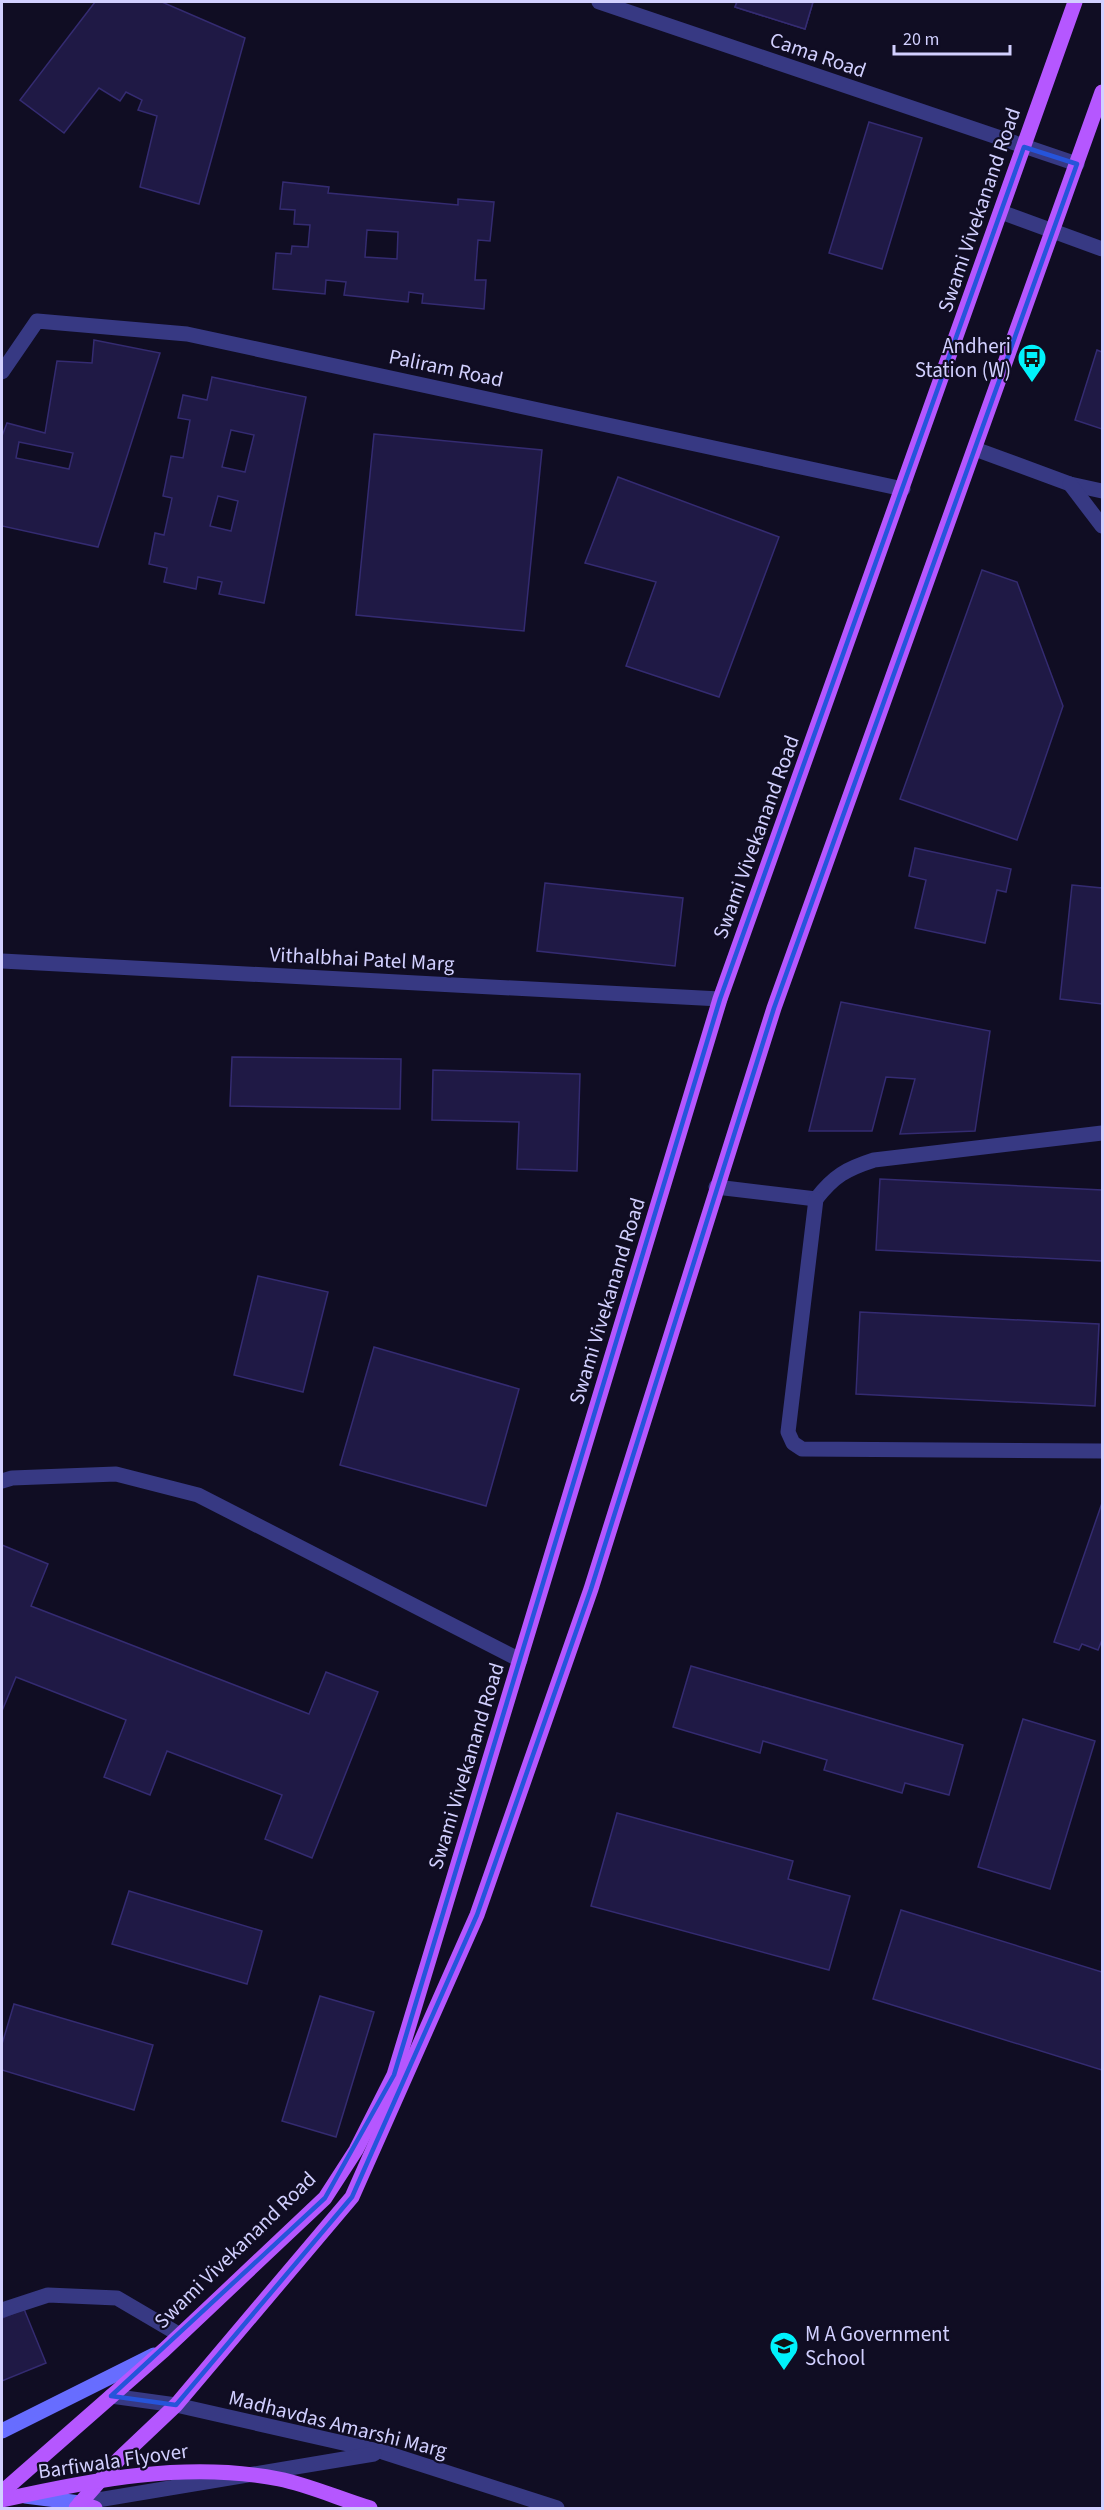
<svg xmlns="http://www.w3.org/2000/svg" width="1104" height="2510" font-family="'Source Sans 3',sans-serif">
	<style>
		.building { fill: #1f1945; stroke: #342b71; stroke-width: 1.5; fill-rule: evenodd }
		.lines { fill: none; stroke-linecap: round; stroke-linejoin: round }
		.service { stroke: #373983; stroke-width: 15 }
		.minor { stroke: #373983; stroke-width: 15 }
		.tertiary { stroke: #373983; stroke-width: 15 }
		.secondary { stroke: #676dff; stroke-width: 15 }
		.primary { stroke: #b557ff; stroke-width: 15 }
		.primary-bridge { stroke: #b557ff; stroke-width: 15 }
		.marked { fill: none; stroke: #2654da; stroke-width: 4.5; stroke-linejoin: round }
		.labels { text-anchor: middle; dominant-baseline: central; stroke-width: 4.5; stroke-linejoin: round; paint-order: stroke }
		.street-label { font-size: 21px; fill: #d2d0ff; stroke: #100d23 }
		.poi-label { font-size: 21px; fill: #d2d0ff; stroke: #100d23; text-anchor: end }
	</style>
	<rect width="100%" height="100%" fill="#100d23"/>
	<g class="building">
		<path d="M95,2H162L245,38L199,204L140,187L157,116L138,110L142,100L126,92L120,101L99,88L64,133L20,100Z"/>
		<path d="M737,2H813L805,29L735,7Z"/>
		<path d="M737,2H813L805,29L735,7Z"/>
		<path d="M869,122L922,138L882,269L829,253Z"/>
		<path d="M283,182L329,187L328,193L458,205V199L494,202L490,241L478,240L475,280H486L484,309L422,303L423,294L409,292L408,302L344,295L346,282L326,280L325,294L273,289L276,253L291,254L292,246L308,247L310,225L294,224L295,210L280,209ZM367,230L398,232L397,259L365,257Z"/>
		<path d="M94,340L160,353L98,547L2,526V436L7,423L45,433L57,361L92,363ZM19,442L73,453L69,469L16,458Z"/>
		<path d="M1097,350L1102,352V429L1075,420Z"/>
		<path d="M212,377L306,397L264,603L219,594L222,582L198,577L196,589L164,582L167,568L149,564L155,533L164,535L172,498L163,496L171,456L183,458L190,420L178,418L183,395L207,400ZM231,430L254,435L245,472L222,467ZM218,496L238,501L231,531L210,526Z"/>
		<path d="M374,434L542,450L524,631L356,615Z"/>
		<path d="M618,477L779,537L719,697L626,666L656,582L585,563Z"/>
		<path d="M982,570L1017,582L1063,706L1017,840L900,799Z"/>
		<path d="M915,848L1011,869L1006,892L997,890L985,943L915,928L926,880L909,876Z"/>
		<path d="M545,883L683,898L675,966L537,951Z"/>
		<path d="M1072,885L1102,888V1004L1060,999Z"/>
		<path d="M841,1002L990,1031L975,1131L900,1134L915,1079L886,1077L872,1131H809Z"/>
		<path d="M232,1057L401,1059L400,1109L230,1106Z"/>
		<path d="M433,1070L580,1074L577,1171L517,1169L519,1122L432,1120Z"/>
		<path d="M880,1179L1102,1190V1261L876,1250Z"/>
		<path d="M258,1276L328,1292L303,1392L234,1375Z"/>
		<path d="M860,1312L1099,1324L1095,1406L856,1394Z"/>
		<path d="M374,1347L519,1389L486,1506L340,1465Z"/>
		<path d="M1102,1503V1640L1098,1650L1082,1644L1079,1650L1054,1642Z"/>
		<path d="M2,1545L48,1564L31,1606L309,1714L326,1672L378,1692L312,1858L265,1839L282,1795L167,1751L150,1795L104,1777L126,1720L16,1677L2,1711Z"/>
		<path d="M691,1666L963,1745L949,1795L905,1783L902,1793L824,1770L827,1760L763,1741L760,1753L673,1727Z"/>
		<path d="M1023,1719L1095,1741L1050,1889L978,1867Z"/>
		<path d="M617,1813L793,1861L788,1879L850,1896L829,1970L591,1906Z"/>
		<path d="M129,1891L262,1931L247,1984L112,1944Z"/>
		<path d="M901,1910L1102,1972V2070L873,1999Z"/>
		<path d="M320,1996L374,2012L336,2137L282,2121Z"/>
		<path d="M14,2004L153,2045L134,2110L2,2070V2044Z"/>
		<path d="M24,2309L46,2363L2,2381V2318Z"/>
	</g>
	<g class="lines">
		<g class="service">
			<path d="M975,449L1070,484L1102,491"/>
			<path d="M1070,484L1102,526"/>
		</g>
		<g class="minor">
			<path d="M599,2L1077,164"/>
			<path d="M2,372L37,321L187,334L903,489"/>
			<path d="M716,1187L816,1199C834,1176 846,1169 874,1160L1102,1133"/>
			<path d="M816,1199L788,1432L793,1443L802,1449L1102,1451"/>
			<path d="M2,1481L12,1478L116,1474L198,1495L520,1660"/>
			<path d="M2,2310L48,2295L117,2298L180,2335"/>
		</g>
		<g class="tertiary">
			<path d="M1001,212L1102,249"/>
			<path d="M2,961L720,999"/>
			<path d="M111,2396L176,2405L383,2452L557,2508"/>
			<path d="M80,2503L374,2454"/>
		</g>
		<g class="secondary">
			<path d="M2,2431L154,2355"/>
			<path d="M25,2496L80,2503"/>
		</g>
		<g class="primary">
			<path d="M2,2492L164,2350L325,2198L356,2150L394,2075L720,999L1075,2"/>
			<path d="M80,2503L95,2508"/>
			<path d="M76,2508L119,2459L176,2405L352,2197L477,1915L591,1589L774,1008L1102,92"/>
		</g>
		<path class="primary-bridge" d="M2,2500C92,2480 186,2461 279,2479C309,2485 340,2499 370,2508"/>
	</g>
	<path class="marked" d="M1024,147L1077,164L774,1008L591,1589L477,1915L352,2197L176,2405L111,2396L325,2198L394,2075L720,999Z"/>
	<defs>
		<g id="bus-pin" transform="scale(1.5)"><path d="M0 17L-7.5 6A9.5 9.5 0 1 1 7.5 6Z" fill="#00f2fb" stroke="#100d23"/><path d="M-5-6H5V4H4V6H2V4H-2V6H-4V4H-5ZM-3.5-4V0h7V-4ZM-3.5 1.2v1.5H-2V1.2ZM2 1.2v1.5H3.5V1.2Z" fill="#111"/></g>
		<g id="school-pin" transform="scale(1.5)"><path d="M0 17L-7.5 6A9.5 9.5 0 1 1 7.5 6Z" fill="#00f2fb" stroke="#100d23"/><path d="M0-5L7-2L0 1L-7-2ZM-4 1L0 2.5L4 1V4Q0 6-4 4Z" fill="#111"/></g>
	</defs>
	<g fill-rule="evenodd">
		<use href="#bus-pin" x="1032" y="358"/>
		<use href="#school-pin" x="784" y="2346"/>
	</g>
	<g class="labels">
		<g class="street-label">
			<text transform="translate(818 55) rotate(19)">Cama Road</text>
			<text transform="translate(979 210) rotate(-71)">Swami Vivekanand Road</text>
			<text transform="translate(446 368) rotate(12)">Paliram Road</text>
			<text transform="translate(756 837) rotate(-70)">Swami Vivekanand Road</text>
			<text transform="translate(362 959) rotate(3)">Vithalbhai Patel Marg</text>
			<text transform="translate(607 1301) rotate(-73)">Swami Vivekanand Road</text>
			<text transform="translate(466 1766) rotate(-73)">Swami Vivekanand Road</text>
			<text transform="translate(235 2250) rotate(-44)">Swami Vivekanand Road</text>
			<text transform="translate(338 2424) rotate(14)">Madhavdas Amarshi Marg</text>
			<text transform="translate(113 2461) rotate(-8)">Barfiwala Flyover</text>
		</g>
		<g class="poi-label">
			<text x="1011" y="346">Andheri<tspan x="1011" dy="24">Station (W)</tspan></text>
			<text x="805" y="2334" text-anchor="start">M A Government<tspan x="805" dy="24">School</tspan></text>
		</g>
	</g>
	<rect width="1104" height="2510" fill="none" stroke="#d2d0ff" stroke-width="6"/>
	<path d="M894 45v9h116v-9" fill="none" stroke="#d2d0ff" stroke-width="3"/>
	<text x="903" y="45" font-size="18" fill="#d2d0ff" stroke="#100d23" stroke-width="4.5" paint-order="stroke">20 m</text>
</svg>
